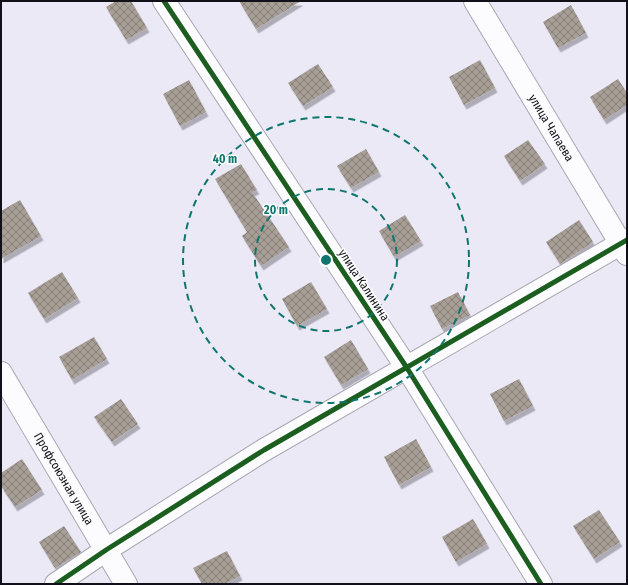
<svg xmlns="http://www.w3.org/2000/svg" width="628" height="585" font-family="'Fira Sans Condensed',sans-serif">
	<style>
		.building { fill: url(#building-cross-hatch); filter: url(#shadow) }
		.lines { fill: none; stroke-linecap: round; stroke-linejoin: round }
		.minor-casing { stroke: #a9a7b2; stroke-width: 24 }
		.minor { stroke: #fcfcfe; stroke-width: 22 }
		.cycleway-casing { stroke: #fff; stroke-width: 8 }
		.cycleway { stroke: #1b5e20; stroke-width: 5 }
		.ring { fill: none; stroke: #0f766e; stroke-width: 2; stroke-dasharray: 7 5 }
		.labels { text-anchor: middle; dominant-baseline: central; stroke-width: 3; stroke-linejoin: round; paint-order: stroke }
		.street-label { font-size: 12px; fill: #110f18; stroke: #fff }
		.centre { fill: #0f766e; stroke: #fff; stroke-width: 2 }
		.ring-label { font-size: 12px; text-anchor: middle; font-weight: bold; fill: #0f766e; stroke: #fff; stroke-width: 3; stroke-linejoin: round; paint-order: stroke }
	</style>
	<defs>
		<pattern id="building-cross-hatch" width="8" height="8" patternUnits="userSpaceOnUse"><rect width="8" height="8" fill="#a79e96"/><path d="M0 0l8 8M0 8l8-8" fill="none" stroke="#877f79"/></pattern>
		<filter id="shadow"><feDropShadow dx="2.5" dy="4.5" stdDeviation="0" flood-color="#0004"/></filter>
	</defs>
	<rect width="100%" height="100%" fill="#ece9f7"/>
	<g class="building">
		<path d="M116,1H131L147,28L126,40L106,7Z"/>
		<path d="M239,1H301L256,29Z"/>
		<path d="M571,5L586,33L558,48L543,22Z"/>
		<path d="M480,60L495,88L464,105L449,77Z"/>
		<path d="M318,64L333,87L303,106L288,83Z"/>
		<path d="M618,79L627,93V105L604,120L590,97Z"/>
		<path d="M189,80L206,112L180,126L163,94Z"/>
		<path d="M528,140L545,164L520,181L504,156Z"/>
		<path d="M366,149L379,172L351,188L337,166Z"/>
		<path d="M241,164L257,190L252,192L289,247L261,266L242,236L247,232L215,179Z"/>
		<path d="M20,200L41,236L1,259V211Z"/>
		<path d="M405,215L421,241L394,257L379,231Z"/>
		<path d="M579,220L593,242L560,264L546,242Z"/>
		<path d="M62,272L78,298L44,319L28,293Z"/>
		<path d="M311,282L327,309L297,326L282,299Z"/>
		<path d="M458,292L470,315L442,329L430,306Z"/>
		<path d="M94,337L107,359L72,380L59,357Z"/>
		<path d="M351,340L368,369L341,385L324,357Z"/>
		<path d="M519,379L533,406L504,421L490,394Z"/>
		<path d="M121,399L138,424L112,442L94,417Z"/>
		<path d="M416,439L431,467L399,485L384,457Z"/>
		<path d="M22,459L42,490L15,507L1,486V473Z"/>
		<path d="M599,510L620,542L594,559L573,526Z"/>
		<path d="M473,519L487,544L456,562L442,537Z"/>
		<path d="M64,526L81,552L55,568L39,542Z"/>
		<path d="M227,551L240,576L225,584H202L193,568Z"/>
	</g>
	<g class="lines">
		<g class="minor-casing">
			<g id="minor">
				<path d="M164,1L407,368L541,584"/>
				<path id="s1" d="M475,1L627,254"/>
				<path id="s2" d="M1,373L126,584"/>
				<path d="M56,584L106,550L264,450L627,240"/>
			</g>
		</g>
		<use href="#minor" class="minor"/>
		<g class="cycleway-casing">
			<g id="cycleway">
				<path d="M164,1L407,368L541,584"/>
				<path d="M56,584L106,550L264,450L627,240"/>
			</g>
		</g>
		<use href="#cycleway" class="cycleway"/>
	</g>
	<g class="ring">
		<circle cx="326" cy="260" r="71"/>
		<circle cx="326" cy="260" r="143"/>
	</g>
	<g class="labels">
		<g class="street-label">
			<text stroke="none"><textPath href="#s1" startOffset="148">улица Чапаева</textPath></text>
			<text transform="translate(364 285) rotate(57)">улица Калинина</text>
			<text stroke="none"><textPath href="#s2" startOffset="123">Профсоюзная улица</textPath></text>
		</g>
	</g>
	<circle cx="326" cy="260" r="6" class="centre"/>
	<g class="ring-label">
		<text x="225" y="163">40 m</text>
		<text x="276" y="214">20 m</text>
	</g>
	<rect width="628" height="585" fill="none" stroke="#110f18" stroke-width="4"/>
</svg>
